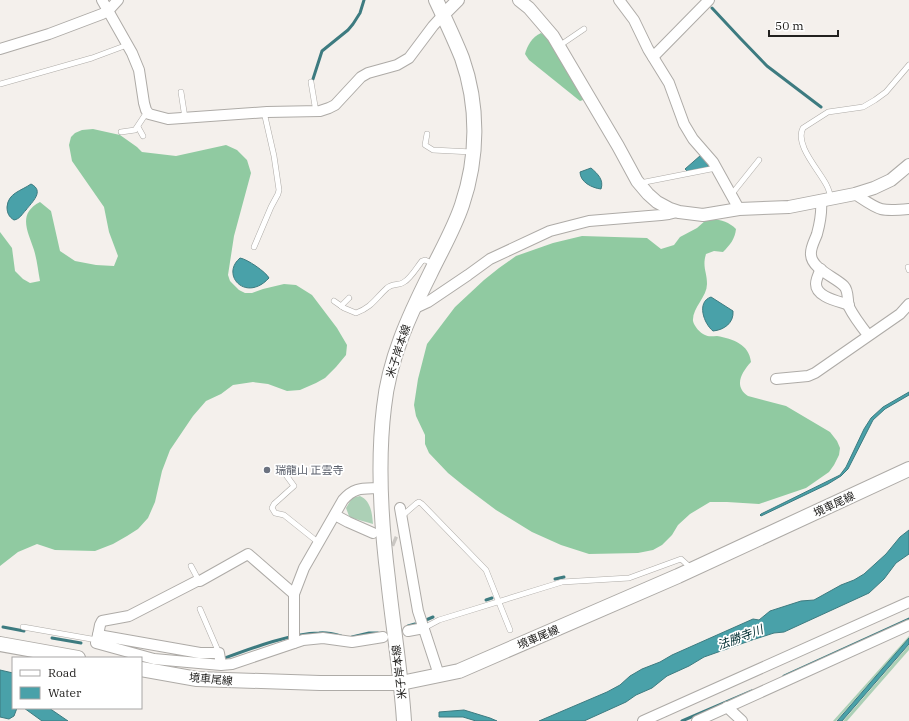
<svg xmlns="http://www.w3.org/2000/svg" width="909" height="721" font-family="'IBM Plex Serif','Noto Sans JP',serif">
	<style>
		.green { fill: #acd0b6 }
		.forest { fill: #90caa1 }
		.water { fill: #49a1a9; stroke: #3d7b80 }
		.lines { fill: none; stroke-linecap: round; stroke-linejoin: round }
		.stream { stroke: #3d7b80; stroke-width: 3 }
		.minor-tunnel { stroke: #cac7c3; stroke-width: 10; stroke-dasharray: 10 5; stroke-linecap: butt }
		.service-casing { stroke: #aeaba7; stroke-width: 6 }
		.minor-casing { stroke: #aeaba7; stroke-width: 12 }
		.tertiary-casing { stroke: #aeaba7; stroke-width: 14 }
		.secondary-casing { stroke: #aeaba7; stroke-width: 16 }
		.service { stroke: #fff; stroke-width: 5 }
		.minor { stroke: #fff; stroke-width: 10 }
		.tertiary { stroke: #fff; stroke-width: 12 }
		.secondary { stroke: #fff; stroke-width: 14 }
		.worship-dot { fill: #6b7280; stroke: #fff; stroke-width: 1.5 }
		.labels { text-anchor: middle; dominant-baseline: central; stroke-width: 3.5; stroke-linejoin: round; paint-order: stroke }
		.street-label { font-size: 11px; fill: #22211f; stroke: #fff }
		.worship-label { font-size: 11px; fill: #5b616d; stroke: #fff; text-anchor: start }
		.water-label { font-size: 12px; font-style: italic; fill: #032f33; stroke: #fff }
	</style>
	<rect width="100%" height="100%" fill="#f4f0ec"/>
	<g class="green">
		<path d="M360,496C371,501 372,513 373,524L352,518L349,516L346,508L352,498Z"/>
		<path d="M909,636V638L836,721H833Z"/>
		<path d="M909,645V650L847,721H843Z"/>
	</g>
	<g class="forest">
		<path d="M541,33L548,38L584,99L583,100L580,101L529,60L525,54C527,46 532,37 541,33Z"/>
		<path d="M93,129L120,135L137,147L142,152L176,156L226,145L237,150L247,160L251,173L234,236L228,275L230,281L239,290L245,293H252L263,289L284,284L296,285L312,295L337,328L347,345L346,355L336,367L325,378L316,383L300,390L287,391L268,384L253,382L233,385L221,394L206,401L193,416L170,450L162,471L155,502L148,518L138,529L127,536L113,544L95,551L55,550L37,544L18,552L0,566V232L12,248L15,271L23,279L30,283L40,281C38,270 37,260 34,250C28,231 17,214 40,202L51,211L60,251L75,261L96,265L114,266L118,256L109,232L104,207L72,161L69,145L71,137L75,133L82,130Z"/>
		<path d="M712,219C722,220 729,222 736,229C735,239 730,245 723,252L714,251L706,254C702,267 707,272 707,284C707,297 692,308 693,321C694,326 700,333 705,335C708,337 713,336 717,336C733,339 749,344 751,362C742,372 733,386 748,396L786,406L830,432L837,441L840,448L839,455L834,465L829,472L806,488L759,504L727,502H710L690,514L678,525L672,535L662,545L653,550L638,553L589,554L561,545L532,532L496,510L464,486L448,473L429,453L425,444V435L416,416L414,405L418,379L427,344L455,307L484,280L499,268L516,256L553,243L582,236L647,238L661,249L674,245L680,237L697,228L706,220Z"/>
	</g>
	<g class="water">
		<path d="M701,155L709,167L688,172L685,169Z"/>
		<path d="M591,168C598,174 604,180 601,189C592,188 580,182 580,172Z"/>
		<path d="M31,184C45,191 32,202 26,210C22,214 20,219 14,220C9,217 7,213 7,207C8,193 21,191 31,184Z"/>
		<path d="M240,258C247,259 266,272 269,278C246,303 220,275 240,258Z"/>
		<path d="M711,297L733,311C734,323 724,330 713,331C704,324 696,302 711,297Z"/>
		<path d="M909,392V395L885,409L873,420L848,469L841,476L828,484L761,516L760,515L761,514L840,475L846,467L864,429L871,418L883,407Z"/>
		<path d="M909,530V554L896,563L884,579L869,593L784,632L774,633L752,640L704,657L689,666L667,676L652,688L636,695L626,702L584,721H539L607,692L620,685L630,676L642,669L660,662L672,655L753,619L759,620L770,611L801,601L814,600L841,585L854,580L864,574L886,554L900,537Z"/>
		<path d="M909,638V644L842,721H837Z"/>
		<path d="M0,670L13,673V708H17L14,716L9,719L0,717Z"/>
		<path d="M24,708H49L68,721H42Z"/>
		<path d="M464,710L490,718L497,721H476L463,717H439V712Z"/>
	</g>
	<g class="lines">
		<g class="stream">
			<path d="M712,8L740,38L767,66L821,107"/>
			<path d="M313,79L322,51L348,30L353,24L360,13L364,0"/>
			<path d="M555,579L564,577"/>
			<path d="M486,600L492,598"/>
			<path d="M426,620L433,617"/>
			<path d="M408,626L415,624"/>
			<path d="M3,627L24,631"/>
			<path d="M352,637L369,633H378"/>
			<path d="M52,638L81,643"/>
			<path d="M223,658H225C252,648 292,633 319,633C326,632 334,634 341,636"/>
			<path d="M784,676L909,619"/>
			<path d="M682,721L752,691"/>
		</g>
		<path class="minor-tunnel" d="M379,535L396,542"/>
		<g class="service-casing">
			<g id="service">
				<path d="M559,46L584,29"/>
				<path d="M311,82L316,112"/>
				<path d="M0,84L92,58L127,45"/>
				<path d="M181,92L185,118"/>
				<path d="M138,127L143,136"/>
				<path d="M121,132L135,130L147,112"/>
				<path d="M427,134L425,145L433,150L472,152"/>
				<path d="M640,183L716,168"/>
				<path d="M731,195L759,160"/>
				<path d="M831,198C830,194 829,190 827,186C820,171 794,145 803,128L828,112L863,107L875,100L886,92L909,65"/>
				<path d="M254,247L271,207L278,194L279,190L274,156L264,112"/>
				<path d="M908,267L909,270"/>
				<path d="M334,301L344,308L356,313C372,307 375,299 387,288C393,283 399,286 404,282C411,278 417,267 422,261L425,260L434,264"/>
				<path d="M341,306L349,298"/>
				<path d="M286,475L294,486L274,504L272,508L275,513L284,515L319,543"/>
				<path d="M402,516L417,503L419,502L422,504L486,570L510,630"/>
				<path d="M191,566L199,581"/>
				<path d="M200,609L219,653"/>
				<path d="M23,627L97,640"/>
				<path d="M424,628L439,620L562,582L629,578L681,559L692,569"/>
			</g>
		</g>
		<g class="minor-casing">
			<g id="minor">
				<path d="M102,0L132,53L139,70L144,103L146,110L149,114L168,119L267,112L320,111L329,108L335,105L361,77L368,73L397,65L409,58L433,26L443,15"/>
				<path d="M619,0L634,20L648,49L669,83L684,124L693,139L713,162L739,209"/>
				<path d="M0,49L49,34L102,14L108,11L118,0"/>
				<path d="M653,57L709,0"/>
				<path d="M855,194C879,210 879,212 909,209"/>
				<path d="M821,200C822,211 820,223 817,234C815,240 810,248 811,255C812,269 835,277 844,286C849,291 847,300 849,307C854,317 861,326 868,335"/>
				<path d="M821,269C819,273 816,279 816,284C816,297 838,301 849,305"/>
				<path d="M413,309L428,302L468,275L490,259L550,231L589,221L661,215L669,214L677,212"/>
				<path d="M776,379L808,376L815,373L900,314L909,304"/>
				<path d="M400,508L418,611L439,675"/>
				<path d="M335,515L348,522L373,533"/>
				<path d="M294,594L304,568L343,500C355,486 364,489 381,488"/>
				<path d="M408,631L424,628"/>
				<path d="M98,635L100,625L102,621L129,616L197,581H200L248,554L294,594V643"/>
				<path d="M221,665L219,653H200L98,635L96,643L154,659L221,665L232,664L303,640L323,638L352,642L383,637"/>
				<path d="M727,707L742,721"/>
				<path d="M643,721L909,602"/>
				<path d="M697,721L909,625"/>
			</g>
		</g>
		<g class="tertiary-casing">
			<g id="tertiary">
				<path d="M519,0L529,8L553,36L618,146L637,181L648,194L657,202L670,209L679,212L703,215L739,209L789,207L855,194L874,188L891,180L909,165"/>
				<path d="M443,15L458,0"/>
			</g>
		</g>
		<g class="secondary-casing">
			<g id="secondary">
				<path d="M0,644L78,658"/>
				<path d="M141,669L197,679L320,683H401L459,671L678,576L909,469"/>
				<path d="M404,721C401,673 393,627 388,579C381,523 377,464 384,407C389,359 409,316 430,274C441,251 454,229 462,205C478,158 479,106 462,58C454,38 445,19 436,0"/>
			</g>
		</g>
		<use href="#service" class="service"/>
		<use href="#minor" class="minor"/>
		<use href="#tertiary" class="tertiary"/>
		<use href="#secondary" class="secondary"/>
	</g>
	<circle class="worship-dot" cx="267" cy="470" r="4"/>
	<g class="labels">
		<g class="street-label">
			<text transform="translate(398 351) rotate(-72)">米子岸本線</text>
			<text transform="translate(834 504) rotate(-25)">境車尾線</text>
			<text transform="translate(538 637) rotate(-23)">境車尾線</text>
			<text transform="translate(399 672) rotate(-97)">米子岸本線</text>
			<text transform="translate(211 679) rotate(5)">境車尾線</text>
		</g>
		<g class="worship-label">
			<text x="275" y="470">瑞龍山 正雲寺</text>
		</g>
		<g class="water-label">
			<text transform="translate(740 637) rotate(-21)">法勝寺川</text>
		</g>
	</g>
	<rect x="12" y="657" width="130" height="52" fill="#ffffff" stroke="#a7a6a5"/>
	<rect x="20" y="670" width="20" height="6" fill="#ffffff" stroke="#a7a6a5"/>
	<text x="48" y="677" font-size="12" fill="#22211f">Road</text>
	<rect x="20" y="687" width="20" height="12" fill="#49a1a9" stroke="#a7a6a5"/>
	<text x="48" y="697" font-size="12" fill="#22211f">Water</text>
	<path d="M769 30v6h69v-6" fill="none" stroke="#22211f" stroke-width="2"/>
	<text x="775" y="30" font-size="12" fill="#22211f" stroke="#ffffff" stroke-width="3" paint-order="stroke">50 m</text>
</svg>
